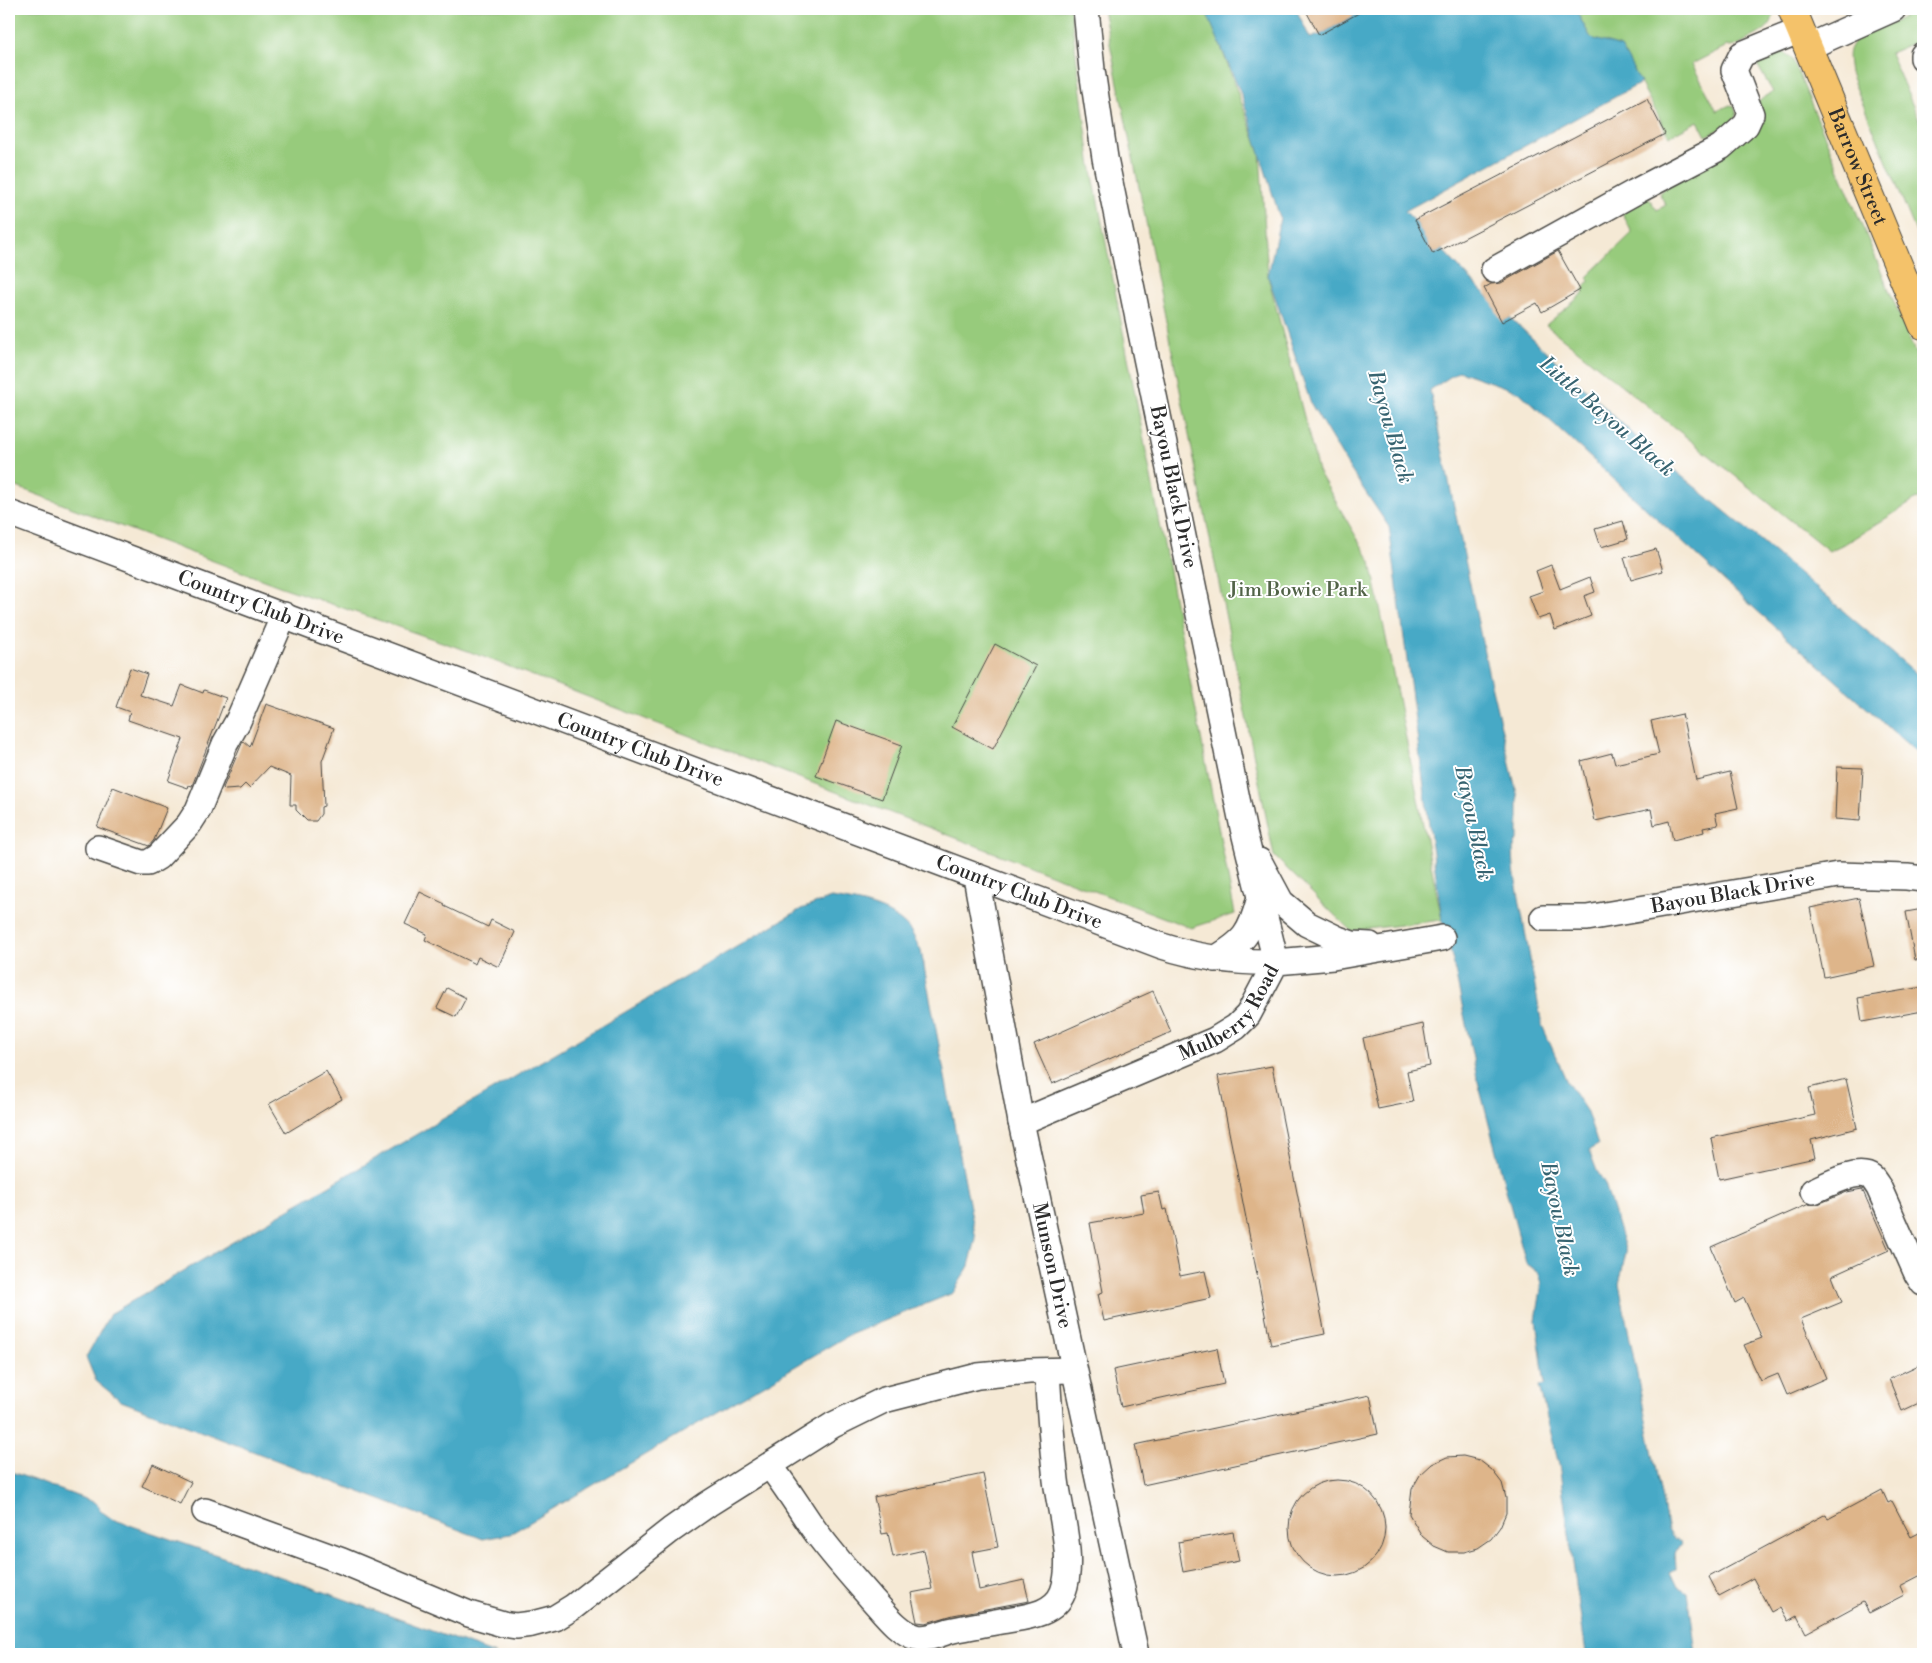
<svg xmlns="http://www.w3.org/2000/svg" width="1932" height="1663" font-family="'Libre Bodoni',serif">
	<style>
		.green { fill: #97cb7c; stroke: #617b54 }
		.water { fill: #46a9c6; stroke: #386a78 }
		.building { fill: #deb58a }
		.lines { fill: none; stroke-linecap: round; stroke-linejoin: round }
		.minor-casing { stroke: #494844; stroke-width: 28 }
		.major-casing { stroke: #494844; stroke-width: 30 }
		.minor { stroke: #fff; stroke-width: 25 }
		.major { stroke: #f4c26a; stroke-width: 28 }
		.labels { text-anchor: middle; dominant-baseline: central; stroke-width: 4; stroke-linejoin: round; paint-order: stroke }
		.street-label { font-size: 20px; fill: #2b2b2b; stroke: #fff }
		.park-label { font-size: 20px; fill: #516347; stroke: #fff }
		.water-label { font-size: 21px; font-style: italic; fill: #376471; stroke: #fff }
	</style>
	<rect width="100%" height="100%" fill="#fff"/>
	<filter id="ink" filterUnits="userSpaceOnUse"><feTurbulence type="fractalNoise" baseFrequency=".02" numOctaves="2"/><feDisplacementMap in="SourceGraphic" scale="10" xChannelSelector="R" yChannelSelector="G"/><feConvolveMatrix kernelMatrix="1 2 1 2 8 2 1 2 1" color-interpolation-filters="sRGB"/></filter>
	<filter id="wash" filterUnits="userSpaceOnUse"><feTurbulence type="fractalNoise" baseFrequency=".0096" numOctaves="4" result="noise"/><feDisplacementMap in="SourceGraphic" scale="20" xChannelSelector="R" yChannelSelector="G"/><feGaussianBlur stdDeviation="1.12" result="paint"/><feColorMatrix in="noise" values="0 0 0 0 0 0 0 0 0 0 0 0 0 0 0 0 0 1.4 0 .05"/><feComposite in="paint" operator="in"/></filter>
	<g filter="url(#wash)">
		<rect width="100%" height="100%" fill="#f5e9d5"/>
		<g class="green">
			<path d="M9,9H1070L1090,160L1235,914L1191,928L468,651L282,587L9,484Z"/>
			<path d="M1103,9H1207L1260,153L1268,276L1318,471L1371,562L1442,920L1351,931L1274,856Z"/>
			<path d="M1575,9H1772C1777,26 1760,33 1747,40C1741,43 1736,47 1729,47L1727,46L1692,64L1717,111L1730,105L1734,106L1737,115L1733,122L1706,136L1698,121L1669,136L1621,47L1591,38Z"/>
			<path d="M1923,9V39L1890,53L1923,129V249L1850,73C1848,56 1845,50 1858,37Z"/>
			<path d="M1777,51L1783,52L1792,58L1923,371V502L1917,499L1846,543L1829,551L1546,325L1584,293L1582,291L1589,281L1587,277L1632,233L1622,212L1647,196L1657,210L1666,205L1659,193L1763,98L1773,92L1755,61Z"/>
		</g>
		<g class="water">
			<path d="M1205,9H1296L1310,38L1319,35L1366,9H1575L1591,38L1621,47L1641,83L1405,211L1480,289L1652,452L1759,539L1923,679V758L1754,608L1519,392L1459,371L1430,390L1489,676L1518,798V837L1513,849L1514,870L1542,1025L1567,1082L1587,1112L1598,1145L1589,1150L1597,1171L1605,1184L1626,1252L1619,1284L1668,1530L1674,1539L1681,1544L1675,1553L1676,1569L1670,1572L1677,1587L1688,1592L1696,1654H1586L1559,1465L1539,1386L1545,1385L1536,1320L1542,1283L1539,1273L1526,1263L1506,1190L1477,1078L1453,961L1442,920L1389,527L1350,469L1311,404L1268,276L1280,218L1243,99Z"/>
			<path d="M831,898C857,902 891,907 910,930C914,936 917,944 921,951L976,1239L969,1266L953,1293L847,1336L510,1534L483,1539L121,1401L96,1381L86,1357L110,1314L801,909Z"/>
			<path d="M9,1471L96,1503L101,1511L112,1519L322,1591L495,1654H9Z"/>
		</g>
		<g id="blocks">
			<g class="building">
				<path d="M1305,9H1366L1319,35Z"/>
				<path d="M1647,99L1665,134L1433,254L1415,220Z"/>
				<path d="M1558,251L1580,290L1542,312L1537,303L1502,322L1484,288L1491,284L1501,283Z"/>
				<path d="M1623,521L1628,539L1601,547L1595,529Z"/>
				<path d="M1656,549L1663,571L1631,580L1624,558Z"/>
				<path d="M1551,565L1560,589L1590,577L1595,592L1584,596L1591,616L1555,630L1550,615L1538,619L1529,596L1543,591L1536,571Z"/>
				<path d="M995,644L1036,666L993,749L952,727Z"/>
				<path d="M130,668L147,674L140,695L174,706L182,685L203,693L204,690L226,698L192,786L189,785L188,788L168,781L183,739L128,720L130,712L116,707Z"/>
				<path d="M266,704L334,728L322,761L324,806L321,807V814L316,821H307L296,810V805H290L291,776L269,767L249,788L245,784L240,789L225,790L223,788L243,741L250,747Z"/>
				<path d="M1682,714L1696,780L1730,772L1738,808L1715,813L1718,825L1703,828L1704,832L1673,840L1669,821L1654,825L1651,809L1595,821L1581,761L1612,753L1615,764L1659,754L1651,721Z"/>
				<path d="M836,721L902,745L882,799L816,776Z"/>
				<path d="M1837,767L1863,768L1860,821L1835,819Z"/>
				<path d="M113,787L167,808L154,840L149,846L97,827Z"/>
				<path d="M420,892L445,904L444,906L488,927L491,920L515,932L499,967L478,957L475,964L425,940L427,934L405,924Z"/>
				<path d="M1859,898L1874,966L1824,977L1810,908Z"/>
				<path d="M1923,909V959L1915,960L1906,912Z"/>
				<path d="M1923,987V1011L1862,1022L1858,998Z"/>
				<path d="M447,988L466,998L456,1017L437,1008Z"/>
				<path d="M1153,991L1171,1032L1052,1084L1034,1044Z"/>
				<path d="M1423,1024L1430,1066L1407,1071L1413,1102L1378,1109L1363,1038Z"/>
				<path d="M1272,1066L1325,1334L1271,1345L1218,1076Z"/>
				<path d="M326,1071L342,1099L286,1133L269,1104Z"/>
				<path d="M1846,1079L1857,1128L1811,1140L1815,1158L1719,1179L1711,1138L1815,1115L1809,1088Z"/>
				<path d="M1862,1189L1889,1250L1832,1276L1842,1302L1801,1319L1826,1378L1787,1395L1778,1374L1761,1381L1744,1345L1762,1338L1744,1298L1735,1303L1711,1247L1809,1204H1818L1847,1192Z"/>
				<path d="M1159,1192L1163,1210L1167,1209L1180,1276L1205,1271L1211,1298L1104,1321L1098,1294L1103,1292L1090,1223L1144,1213L1141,1195Z"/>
				<path d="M1217,1348L1224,1384L1121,1407L1113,1370Z"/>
				<path d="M1923,1363V1401L1902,1411L1889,1379Z"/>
				<path d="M1370,1395L1378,1434L1143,1485L1135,1445Z"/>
				<path d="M1463,1456L1479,1460L1492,1470L1502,1483L1506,1498V1513L1500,1527L1491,1539L1478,1548L1464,1552H1448L1434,1546L1422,1536L1409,1514L1412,1489L1420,1475L1432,1464L1447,1457Z"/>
				<path d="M153,1464L191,1482L180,1504L142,1486Z"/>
				<path d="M983,1474L998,1547L972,1552L979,1590L1024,1580L1029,1601L953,1615L926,1623L917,1622L911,1593L932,1589L924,1550L893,1557L888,1533L882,1534L874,1497Z"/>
				<circle cx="1337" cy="1528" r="48"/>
				<path d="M1882,1490L1888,1503L1892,1501L1911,1537L1923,1531V1574L1900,1586L1904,1595L1869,1613L1863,1602L1806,1633L1797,1616L1788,1621L1780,1607L1771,1612L1753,1578L1719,1596L1709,1577L1826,1514L1828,1519Z"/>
				<path d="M1233,1532L1239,1561L1183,1572L1178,1542Z"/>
			</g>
		</g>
	</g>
	<g filter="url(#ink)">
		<use href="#blocks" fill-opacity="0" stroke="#494844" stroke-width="1"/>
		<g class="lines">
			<g class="minor-casing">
				<g id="minor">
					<path d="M1808,47L1893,9"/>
					<path d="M1923,55V58"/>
					<path d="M1494,270L1635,192L1721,147L1746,125L1751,114L1734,70L1742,54L1801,30"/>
					<path id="s1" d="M9,513L1162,946C1200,958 1236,963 1276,962L1243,828L1105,158L1092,70L1086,9"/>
					<path d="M98,848L141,863H148L158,857L189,824L198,810L225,744L238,721L284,615"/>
					<path d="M1259,861L1281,902L1307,924L1338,939L1352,944L1370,945"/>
					<path id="s2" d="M976,877L1021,1122L1136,1654"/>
					<path id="s3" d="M1543,918H1587L1838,875L1907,877L1923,879"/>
					<path d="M1215,959C1245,941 1250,934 1259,901"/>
					<path id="s4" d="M1021,1122L1215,1040L1236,1027L1248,1015L1276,962L1333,957L1442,938"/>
					<path d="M1813,1191C1827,1185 1858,1167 1872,1178C1874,1180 1877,1185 1879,1188L1917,1274L1923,1283"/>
					<path d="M770,1466C786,1486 799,1508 813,1528C831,1553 851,1575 871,1598C884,1612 898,1632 916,1637C927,1640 939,1634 949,1631C967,1627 984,1624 1001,1621C1023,1617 1054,1616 1063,1592C1075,1560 1060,1513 1056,1480C1052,1443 1049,1407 1047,1371"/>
					<path d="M205,1511L342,1561L469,1614L503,1624L516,1626L532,1624L555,1618L573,1607L671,1530L708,1504L833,1425L884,1400L978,1376L1029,1371L1073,1370"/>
				</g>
			</g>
			<g class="major-casing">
				<g id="major">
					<path id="s5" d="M1792,9L1923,325"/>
				</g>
			</g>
			<use href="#minor" class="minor"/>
			<use href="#major" class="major"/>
		</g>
	</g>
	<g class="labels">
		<g class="street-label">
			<text stroke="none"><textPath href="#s5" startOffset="171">Barrow Street</textPath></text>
			<text transform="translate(1173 487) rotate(78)">Bayou Black Drive</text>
			<text stroke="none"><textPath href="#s1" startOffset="269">Country Club Drive</textPath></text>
			<text stroke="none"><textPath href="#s1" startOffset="674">Country Club Drive</textPath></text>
			<text stroke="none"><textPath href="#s1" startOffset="1079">Country Club Drive</textPath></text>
			<text stroke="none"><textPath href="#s3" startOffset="192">Bayou Black Drive</textPath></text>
			<text stroke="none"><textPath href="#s4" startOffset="240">Mulberry Road</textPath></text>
			<text stroke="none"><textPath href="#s2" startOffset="396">Munson Drive</textPath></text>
		</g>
		<g class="park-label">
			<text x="1298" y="590">Jim Bowie Park</text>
		</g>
		<g class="water-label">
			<text transform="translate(1607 417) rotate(41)">Little Bayou Black</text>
			<text transform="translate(1390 427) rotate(74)">Bayou Black</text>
			<text transform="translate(1473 823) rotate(78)">Bayou Black</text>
			<text transform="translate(1559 1219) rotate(78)">Bayou Black</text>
		</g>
	</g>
	<rect width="1932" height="1663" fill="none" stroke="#fff" stroke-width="30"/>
</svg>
